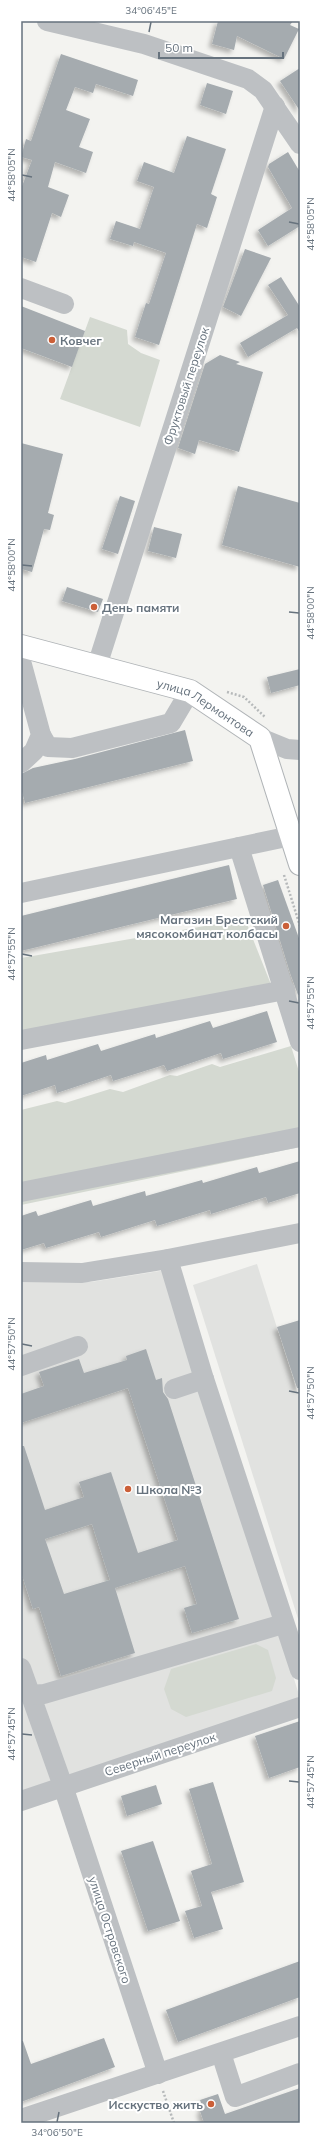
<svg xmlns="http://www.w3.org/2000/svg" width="321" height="2144" font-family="Mulish,sans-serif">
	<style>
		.built { fill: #e1e2e0 }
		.green { fill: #d4d9d1 }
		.building { fill: #a5abaf; fill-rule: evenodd; filter: url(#shadow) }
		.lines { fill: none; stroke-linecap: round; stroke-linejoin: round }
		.major-casing { stroke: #b0b4b7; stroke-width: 24 }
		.path { stroke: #b6b9ba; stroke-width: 2.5; stroke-dasharray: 2 2; stroke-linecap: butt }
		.minor { stroke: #bdc0c3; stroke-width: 20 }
		.major { stroke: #fff; stroke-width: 22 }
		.ticks { fill: none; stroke: #66727d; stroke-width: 1.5 }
		.poi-dot { fill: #cb5f38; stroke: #fff; stroke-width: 1.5 }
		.labels { text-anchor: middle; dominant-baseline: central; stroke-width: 4; stroke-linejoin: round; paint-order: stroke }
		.poi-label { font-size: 12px; font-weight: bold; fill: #66727d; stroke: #fff; text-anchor: start }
		.street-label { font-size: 12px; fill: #66727d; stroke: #fff }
		.neatline { fill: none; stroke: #66727d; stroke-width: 1.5 }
		.ticks-label { font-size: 10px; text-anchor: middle; fill: #66727d }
	</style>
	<defs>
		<filter id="shadow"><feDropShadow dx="-3.5" dy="3.5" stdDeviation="2" flood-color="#0004"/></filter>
	</defs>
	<rect width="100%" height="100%" fill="#f3f3f0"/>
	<g class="built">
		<path d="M257,1264L300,1401V1625L193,1285Z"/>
		<path d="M166,1270L300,1698L21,1791V1279L91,1282Z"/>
	</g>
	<g class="green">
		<path d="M90,317L127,330L128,344L141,353L160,360L140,427L60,399Z"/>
		<path d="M245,919L276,997L21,1046V958Z"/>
		<path d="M291,1046L300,1075V1147L21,1205V1110L57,1101L65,1103L110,1089L123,1092L170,1075L177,1076L212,1064L220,1067Z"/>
		<path d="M256,1644L268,1650L276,1678L272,1691L186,1717L171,1709L164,1689L171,1669Z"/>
	</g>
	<g class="building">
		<path d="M218,21H293L290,25L299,29L284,59L237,36L234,50L212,44Z"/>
		<path d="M61,54L138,80L133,96L96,84L93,93L75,87L66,110L90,119L79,147L93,152L86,173L55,162L48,187L69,195L61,217L52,213L36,262L21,257V189L32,160L21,157L26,139L31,141Z"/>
		<path d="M300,68V111L280,81Z"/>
		<path d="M207,83L233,91L226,114L200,105Z"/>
		<path d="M187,136L226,149L211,194L217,197L207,228L197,224L159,345L135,337L146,303L149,304L166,253L134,242L133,246L110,239L116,221L140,229L154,187L137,181L144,162L174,173Z"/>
		<path d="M288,152L300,172V226L268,246L258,230L292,208L268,167L269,164Z"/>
		<path d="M245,249L271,258L241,316L223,307Z"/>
		<path d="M281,277L300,307V333L297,328L248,357L240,343L288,315L268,285Z"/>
		<path d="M21,306L85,331L72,367L21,348Z"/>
		<path d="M220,355L240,362L236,364L263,372L239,452L199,440L195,454L178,448L205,364Z"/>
		<path d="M21,443L63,454L48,513L54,515L50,530L44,529L32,572L21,569Z"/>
		<path d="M238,486L300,503V567L222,545Z"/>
		<path d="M120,496L135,501L118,554L102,549Z"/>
		<path d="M154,527L182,534L176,558L148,551Z"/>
		<path d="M67,587L103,599L98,612L62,601Z"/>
		<path d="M300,669V685L271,693L267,677Z"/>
		<path d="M185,730L193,761L25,803L21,788V774L33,768L75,759Z"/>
		<path d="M229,865L237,899L21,951V916Z"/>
		<path d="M278,880L300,941V994L298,995L290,973L263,885Z"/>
		<path d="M267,1011L277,1042L223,1059L221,1053L167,1071L164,1065L113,1081L111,1075L57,1093L55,1085L21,1096V1063L46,1055L47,1060L98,1044L101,1051L155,1034L156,1038L210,1021L213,1028Z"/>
		<path d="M300,1161V1193L268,1203L266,1197L211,1214L210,1210L157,1226L155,1220L101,1237L99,1232L46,1248L44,1243L21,1250V1216L36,1211L38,1216L91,1200L93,1206L145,1191L146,1196L202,1180L203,1183L257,1167L259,1173Z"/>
		<path d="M300,1320V1388H297L277,1327Z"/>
		<path d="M146,1349L156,1380L162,1378L163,1392L168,1399L239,1619L192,1633L184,1608L197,1604L185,1566L115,1588L135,1653L61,1676L39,1607L33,1609L21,1572V1446H24L45,1510L84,1497L79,1482L111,1472L138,1553L178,1540L128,1388L21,1423V1394L44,1386L39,1372L79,1359L84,1373L127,1360L126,1356ZM92,1524L110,1580L64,1594L45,1539Z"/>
		<path d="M300,1721V1767L269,1778L255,1736Z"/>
		<path d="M213,1782L244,1882L211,1892L223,1929L194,1938L185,1911L202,1906L191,1871L212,1864L189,1789Z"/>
		<path d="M156,1785L162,1804L127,1816L121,1796Z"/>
		<path d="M153,1841L180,1921L148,1931L121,1851Z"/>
		<path d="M300,1961V1997L178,2042L166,2010Z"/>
		<path d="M104,2038L115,2067L21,2102V2041H23L31,2064Z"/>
		<path d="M300,2088V2123H204L200,2111L203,2109L200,2100L218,2094L225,2114Z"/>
	</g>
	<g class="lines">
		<g class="major-casing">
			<g id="major">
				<path id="s1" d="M21,646L190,691L260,738L300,864"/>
			</g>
		</g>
		<g class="path">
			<path d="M227,692L244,697L265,717"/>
			<path d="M284,875L300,926"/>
			<path d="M163,2091L174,2123"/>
		</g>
		<g class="minor">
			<path d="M47,21L144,44L248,79L263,90L300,144"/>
			<path d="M21,288L64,304"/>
			<path d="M21,661L41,735L34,751L21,763"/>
			<path d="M97,666L275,106"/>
			<path d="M41,735L48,747L72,748L171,723L190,691"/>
			<path d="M260,738L287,749L300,750"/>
			<path d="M239,847L300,1042"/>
			<path d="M21,893L291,836"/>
			<path d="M21,1040L285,990"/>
			<path d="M21,1192L300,1137"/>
			<path d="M168,1259L204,1379L300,1670"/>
			<path d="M21,1272L82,1273L168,1259L300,1233"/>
			<path d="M21,1366L78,1346"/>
			<path d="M174,1389L204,1379"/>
			<path d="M21,1668L63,1786L158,2074"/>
			<path d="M30,1695L44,1694L283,1624"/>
			<path d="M21,1801L300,1707"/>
			<path d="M221,2053L235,2097L300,2073"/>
			<path d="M21,2119L300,2026"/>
		</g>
		<use href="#major" class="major"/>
	</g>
	<path class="ticks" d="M149,32L151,22M22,175L32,177M289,222L299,224M22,565L32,566M289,612L299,613M22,954L32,956M289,1001L299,1003M22,1344L32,1346M289,1391L299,1393M22,1734L32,1735M289,1781L299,1782M57,2122L59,2112"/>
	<g class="poi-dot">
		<circle cx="52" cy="340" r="4"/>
		<circle cx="94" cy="607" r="4"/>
		<circle cx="286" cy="926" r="4"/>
		<circle cx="128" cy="1489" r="4"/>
		<circle cx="211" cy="2104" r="4"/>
	</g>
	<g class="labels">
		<g class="poi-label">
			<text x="60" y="340">Ковчег</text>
			<text x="102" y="607">День памяти</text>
			<text x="278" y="919" text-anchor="end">Магазин Брестский<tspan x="278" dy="14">мясокомбинат колбасы</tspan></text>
			<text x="136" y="1489">Школа №3</text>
			<text x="203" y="2104" text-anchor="end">Исскуство жить</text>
		</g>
		<g class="street-label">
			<text transform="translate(186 386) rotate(-72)">Фруктовый переулок</text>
			<text stroke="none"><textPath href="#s1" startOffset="196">улица Лермонтова</textPath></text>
			<text transform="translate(160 1754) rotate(-18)">Северный переулок</text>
			<text transform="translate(110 1930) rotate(72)">улица Островского</text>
		</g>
	</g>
	<rect width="321" height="2144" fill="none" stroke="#ffffff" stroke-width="44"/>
	<path d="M159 52v6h124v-6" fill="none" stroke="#66727d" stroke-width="2"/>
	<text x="165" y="52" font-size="12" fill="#66727d" stroke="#ffffff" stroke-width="3" paint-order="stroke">50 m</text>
	<rect x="22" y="22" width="277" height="2100" class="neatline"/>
	<g class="ticks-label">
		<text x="151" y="14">34°06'45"E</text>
		<text transform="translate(11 175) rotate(-90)" y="4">44°58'05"N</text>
		<text transform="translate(310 224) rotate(-90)" y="4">44°58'05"N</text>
		<text transform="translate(11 565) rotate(-90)" y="4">44°58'00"N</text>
		<text transform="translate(310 613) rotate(-90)" y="4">44°58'00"N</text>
		<text transform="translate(11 954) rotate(-90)" y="4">44°57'55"N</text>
		<text transform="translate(310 1003) rotate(-90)" y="4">44°57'55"N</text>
		<text transform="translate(11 1344) rotate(-90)" y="4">44°57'50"N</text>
		<text transform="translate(310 1393) rotate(-90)" y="4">44°57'50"N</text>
		<text transform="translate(11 1734) rotate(-90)" y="4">44°57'45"N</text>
		<text transform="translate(310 1782) rotate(-90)" y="4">44°57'45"N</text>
		<text x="57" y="2136">34°06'50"E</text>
	</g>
</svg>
